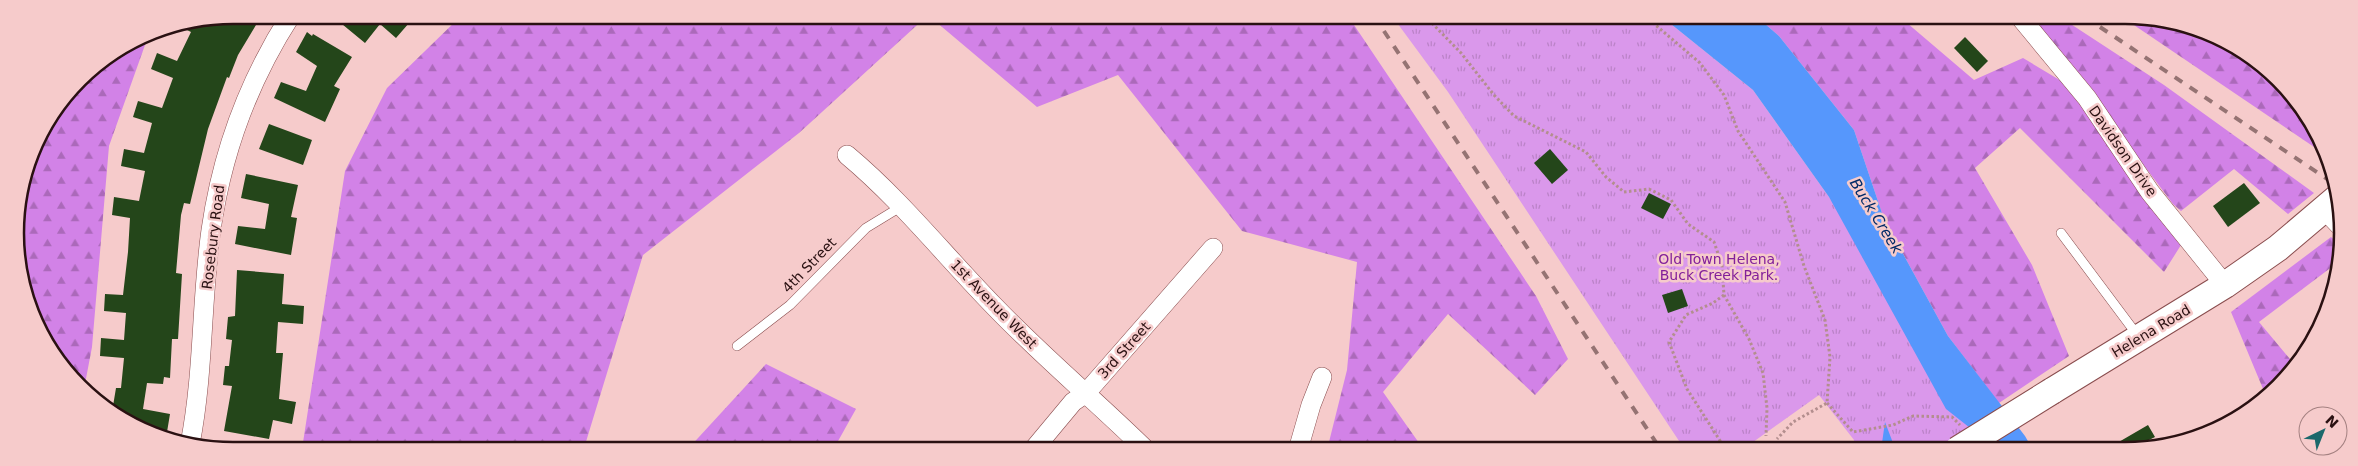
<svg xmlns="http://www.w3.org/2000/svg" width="2358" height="466" font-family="'DejaVu Sans',sans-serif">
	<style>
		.forest { fill: url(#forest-firs) }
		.park { fill: url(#park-tufts) }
		.water { fill: #5697fc }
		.building { fill: #24461a }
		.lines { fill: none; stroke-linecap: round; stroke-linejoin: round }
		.service-casing { stroke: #894d4e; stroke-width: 10 }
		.minor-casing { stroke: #894d4e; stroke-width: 20 }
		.secondary-casing { stroke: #894d4e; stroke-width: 28 }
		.path { stroke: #b38e8e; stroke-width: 3; stroke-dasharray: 2.5 2.5; stroke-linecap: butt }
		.service { stroke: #fff; stroke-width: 9 }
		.minor { stroke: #fff; stroke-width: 19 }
		.secondary { stroke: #fff; stroke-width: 26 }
		.rail { stroke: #957373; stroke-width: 4; stroke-dasharray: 9 9; stroke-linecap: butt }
		.secondary-bridge-casing { stroke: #894d4e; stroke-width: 28; stroke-linecap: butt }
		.secondary-bridge { stroke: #fff; stroke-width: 26 }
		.labels { text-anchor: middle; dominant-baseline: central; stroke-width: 5; stroke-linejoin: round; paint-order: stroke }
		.street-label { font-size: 14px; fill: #2a1112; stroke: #f6cbcb }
		.park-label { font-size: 14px; fill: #83209a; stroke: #f6cbcb }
		.water-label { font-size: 15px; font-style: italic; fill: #002a67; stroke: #f6cbcb }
		.rim { fill: none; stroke: #2a1112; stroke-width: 2.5 }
	</style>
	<defs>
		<pattern id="forest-firs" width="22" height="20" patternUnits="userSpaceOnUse" patternTransform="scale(1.25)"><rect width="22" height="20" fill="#d282e7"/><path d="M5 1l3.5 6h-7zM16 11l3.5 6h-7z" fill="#ab69ba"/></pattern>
		<pattern id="park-tufts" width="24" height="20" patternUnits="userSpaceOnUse" patternTransform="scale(1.25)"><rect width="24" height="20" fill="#da98eb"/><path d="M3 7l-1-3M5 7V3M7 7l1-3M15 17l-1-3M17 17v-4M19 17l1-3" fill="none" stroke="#bb82c8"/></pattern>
	</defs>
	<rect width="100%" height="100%" fill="#f6cbcb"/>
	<g class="forest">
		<path d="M462,15L927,16L799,133L643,255L585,445L587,449H302L345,171L387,88Z"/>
		<path d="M929,16H1348L1536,296L1568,359L1535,395L1448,314L1383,392L1424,450H1327L1347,370L1357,262L1242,231L1118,75L1037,107Z"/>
		<path d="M1756,16L1900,17L1974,80L2023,58L2063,82L2158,207L2181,245L2164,272L2020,128L1975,168L2032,265L2069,356L1999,403L1948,336L1884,219L1854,130L1779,36Z"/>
		<path d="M2025,17H2060L2164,85L2314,193L2288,214L2234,169L2181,211L2173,204L2075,74Z"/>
		<path d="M2122,17H2153L2234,44L2298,100L2322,150L2320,151Z"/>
		<path d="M150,31L109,146L92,347L84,389L69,377L27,303L15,219L32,149L79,79Z"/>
		<path d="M2331,237L2340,245L2341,260L2259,322L2295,365L2279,387L2266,396L2231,312Z"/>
		<path d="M766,364L856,409L833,450H687Z"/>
	</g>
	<path class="park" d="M1392,16H1661L1753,90L1829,197L1998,450H1853L1854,440L1819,395L1742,450H1685L1448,92Z"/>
	<g class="water">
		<path d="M1661,16H1756L1779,36L1854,130L1884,219L1948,336L2025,436L2033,450H1998L1946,409L1829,197L1753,90Z"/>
		<path d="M1885,422L1893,443L1904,450H1881Z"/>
	</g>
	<g class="building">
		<path d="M233,15H251L259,20L238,55L229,78L227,77L208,129L190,204L184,203L181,215L176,273L182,274L178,339H172L170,378L164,377L163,384L147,383L143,409L170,414L167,432L149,430L124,422L112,412L116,388H121L124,358L100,356L101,338L124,340L126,313L104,311L105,294L123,295L128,252L130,218L112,215L114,197L139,201L145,171L121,166L124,149L144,153L152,123L133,117L138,101L162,108L173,78L151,69L157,53L177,61L191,32L179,26Z"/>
		<path d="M331,15H416L396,38L380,24L365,43Z"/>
		<path d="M307,32L312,36L313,34L352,57L334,86L340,89L325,122L274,98L281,82L306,91L317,66L296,52Z"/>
		<path d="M1965,37L1988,61L1977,72L1954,48Z"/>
		<path d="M269,124L312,140L303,165L259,149Z"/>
		<path d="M1550,149L1568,170L1552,184L1534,163Z"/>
		<path d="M246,174L298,185L291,217L297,218L291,255L235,244L238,226L265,229L269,204L241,198Z"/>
		<path d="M2244,183L2260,203L2228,227L2213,206Z"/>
		<path d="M1649,193L1671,204L1663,219L1641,208Z"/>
		<path d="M237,270L284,274L282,304L304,306L303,324L278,322L276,353H283L279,399L296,402L292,424L273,420L269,439L224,431L232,386L223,385L225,366H229L232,340L226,339L228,317L235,316Z"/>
		<path d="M1682,289L1688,306L1668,313L1662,295Z"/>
		<path d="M2148,425L2155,437L2149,440L2153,447L2140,451L2105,450Z"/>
	</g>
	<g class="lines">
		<g class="service-casing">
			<g id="service">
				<path d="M2061,233L2138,336"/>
				<path d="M737,346L790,305L866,228L902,206"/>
				<path d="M1769,450L1770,446"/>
			</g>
		</g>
		<g class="minor-casing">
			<g id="minor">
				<path d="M2020,17L2087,98L2150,192L2225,285"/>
				<path d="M847,155C902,201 945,256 995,307C1043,357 1096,401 1146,450"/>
				<path d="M2324,209L2339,225"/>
				<path d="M190,444C204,373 201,301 211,230C222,153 249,80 291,15"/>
				<path d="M1033,450L1073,402L1086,393L1213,248"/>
				<path d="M1298,450L1311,405L1322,377"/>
			</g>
		</g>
		<g class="secondary-casing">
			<path id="secondary" d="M2052,391L2225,285L2278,248L2337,198"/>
		</g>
		<g class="path">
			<path d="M1425,16L1461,53L1494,95L1514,116L1586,152L1606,177L1624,192L1649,189L1671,200L1688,224L1714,242L1722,265L1724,295L1749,339L1763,373L1767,408L1766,436"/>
			<path d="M1645,16L1700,63L1724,95L1738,131L1785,202L1804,266L1825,320L1830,357L1827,403L1793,422L1777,439"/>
			<path d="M1724,295L1713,303L1686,315L1669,342L1687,389L1726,450"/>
			<path d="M1827,403L1853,432L1893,425L1913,416L1952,417L1960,425"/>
		</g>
		<use href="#service" class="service"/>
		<use href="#minor" class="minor"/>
		<use href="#secondary" class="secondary"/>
		<g class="rail">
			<path d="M1374,16L1661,450"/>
			<path d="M2085,17L2336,185"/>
		</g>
		<g class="secondary-bridge-casing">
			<path id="secondary-bridge" d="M1957,450L2052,391"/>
		</g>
		<use href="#secondary-bridge" class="secondary-bridge"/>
	</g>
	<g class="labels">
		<g class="street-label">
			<text transform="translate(2123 151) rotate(55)">Davidson Drive</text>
			<text transform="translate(213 237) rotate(-83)">Rosebury Road</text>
			<text transform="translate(809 265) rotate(-46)">4th Street</text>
			<text transform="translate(994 304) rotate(46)">1st Avenue West</text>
			<text transform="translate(2151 331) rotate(-31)">Helena Road</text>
			<text transform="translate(1124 350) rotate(-48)">3rd Street</text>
		</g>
		<g class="park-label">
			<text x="1719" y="259">Old Town Helena,<tspan x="1719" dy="16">Buck Creek Park.</tspan></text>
		</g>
		<g class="water-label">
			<text transform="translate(1876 216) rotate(58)">Buck Creek</text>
		</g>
	</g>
	<path d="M0 0H2358V466H0ZM233 24H2125A209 209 0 0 1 2334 233V233A209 209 0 0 1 2125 442H233A209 209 0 0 1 24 233V233A209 209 0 0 1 233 24Z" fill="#f6cbcb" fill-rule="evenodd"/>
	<path class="rim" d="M233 24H2125A209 209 0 0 1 2334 233V233A209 209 0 0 1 2125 442H233A209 209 0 0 1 24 233V233A209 209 0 0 1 233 24Z"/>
	<g transform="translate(2323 431) rotate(43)"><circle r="24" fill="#f6cbcb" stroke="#a48181"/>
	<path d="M0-4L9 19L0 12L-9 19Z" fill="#1b686b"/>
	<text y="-8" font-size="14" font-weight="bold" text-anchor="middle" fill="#2a1112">N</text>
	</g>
</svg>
